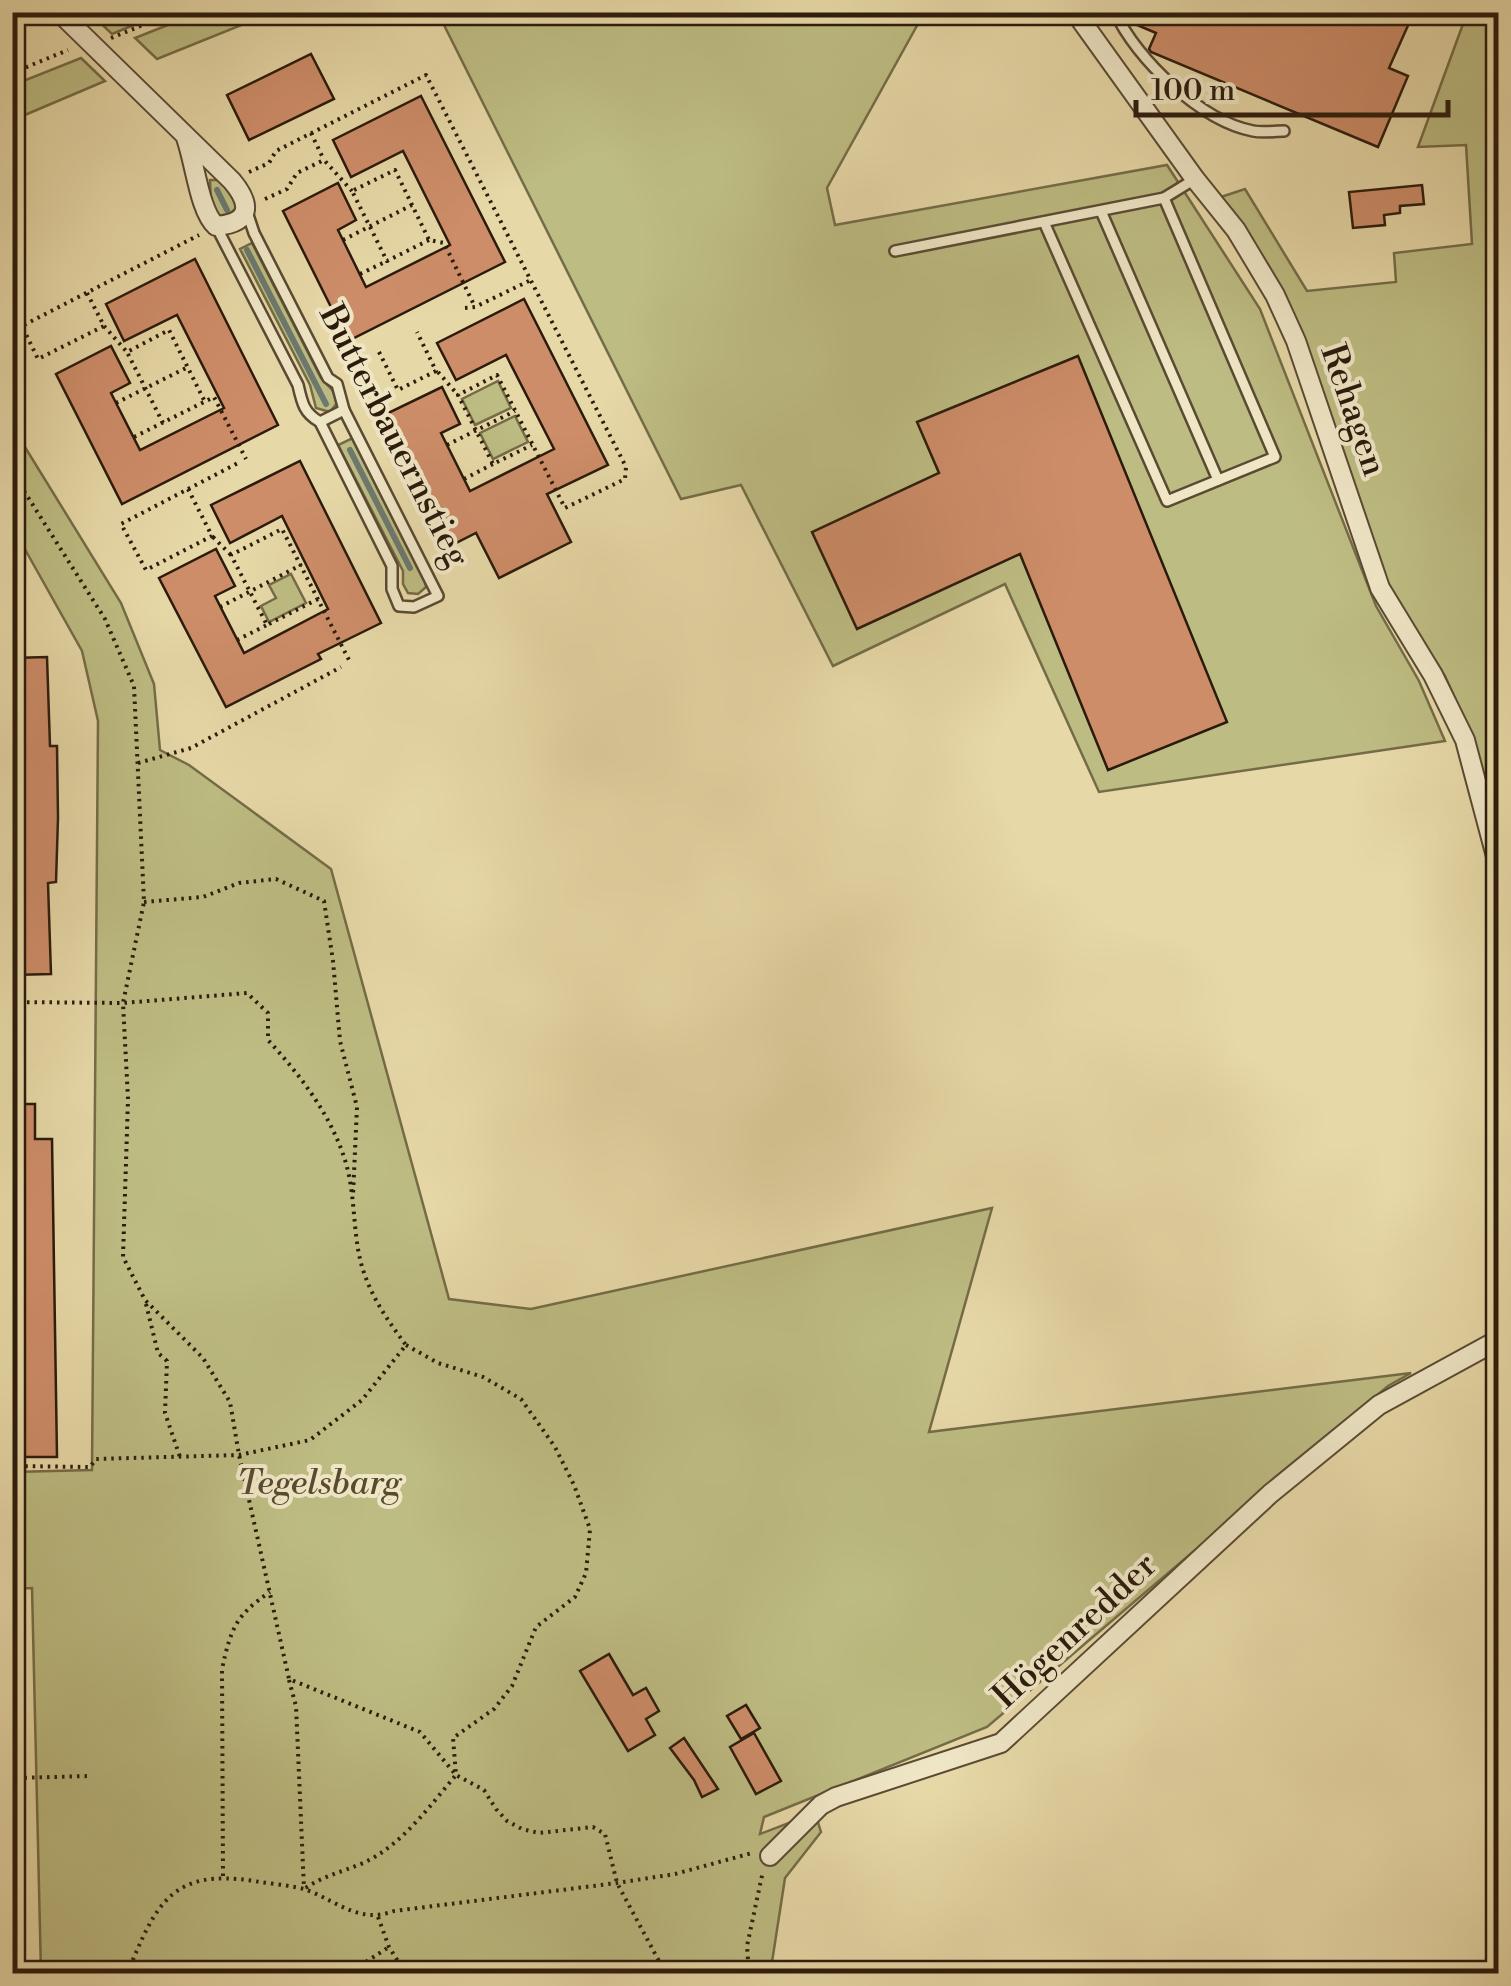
<svg xmlns="http://www.w3.org/2000/svg" width="1511" height="1986" font-family="'Libre Bodoni',serif">
	<style>
		.green { fill: #bdbc82; stroke: #746c47; stroke-width: 2.5 }
		.lines { fill: none; stroke-linecap: round; stroke-linejoin: round }
		.stream { stroke: #6c796e; stroke-width: 6 }
		.building { fill: #cd8d69; stroke: #2b1b0c; stroke-width: 2.5 }
		.lane-casing { stroke: #5a4a33; stroke-width: 14 }
		.street-casing { stroke: #5a4a33; stroke-width: 22 }
		.path { stroke: #2b1b0c; stroke-width: 4; stroke-dasharray: 2.5 5; stroke-linecap: butt }
		.lane { stroke: #efe6c6; stroke-width: 9 }
		.street { stroke: #efe6c6; stroke-width: 18 }
		.labels { text-anchor: middle; dominant-baseline: central; stroke-width: 8; stroke-linejoin: round; paint-order: stroke }
		.street-label { font-size: 35px; fill: #2b1b0c; stroke: #efe6c6 }
		.park-label { font-size: 35px; font-style: italic; fill: #574b2f; stroke: #efe6c6 }
	</style>
	<rect width="100%" height="100%" fill="#e7d8a7"/>
	<filter id="stains"><feTurbulence type="fractalNoise" baseFrequency=".002" numOctaves="4"/><feColorMatrix values="0 0 0 0 .2 0 0 0 0 .09 0 0 0 0 .02 0 0 0 .5 -.17"/></filter>
	<radialGradient id="worn" r=".72"><stop offset=".6" stop-color="#630" stop-opacity="0"/><stop offset="1" stop-color="#630" stop-opacity=".3"/></radialGradient>
	<g class="green">
		<path d="M90,13H163L112,34Z"/>
		<path d="M181,13H271L157,59L135,38L183,19Z"/>
		<path d="M438,13H924L827,188L835,225L1167,165L1260,309L1376,606L1419,681L1445,741L1099,792L1005,584L833,666L741,485L681,499Z"/>
		<path d="M1467,13H1498V833L1474,741L1445,676L1389,588L1272,273L1221,197L1245,189L1307,291L1396,282L1394,253L1472,244L1466,145L1418,147Z"/>
		<path d="M81,58L105,81L13,120V85Z"/>
		<path d="M210,180H218L233,194L237,207L228,216L217,215L211,205Z"/>
		<path d="M252,243L321,378L333,391L337,403L330,412L316,408L310,385L240,249Z"/>
		<path d="M498,381L511,408L475,425L462,399Z"/>
		<path d="M515,416L528,442L493,459L480,433Z"/>
		<path d="M12,426L121,603L154,684L160,750L189,765L331,869L449,1299L531,1309L992,1208L929,1432L1411,1373L1388,1386L987,1727L764,1817L760,1834L815,1813L821,1832L785,1878L772,1962L779,1973H41L32,1588L13,1589L12,1472L92,1470L98,721L82,651L13,528Z"/>
		<path d="M353,438L425,581L426,587L418,594L408,593L403,584V571L338,445Z"/>
		<path d="M291,574L306,603L269,622L261,606L276,598L269,585Z"/>
	</g>
	<g class="lines">
		<g class="stream">
			<path d="M217,190L227,210"/>
			<path d="M247,250L326,404"/>
			<path d="M350,450L410,568"/>
		</g>
	</g>
	<g class="building">
		<path d="M1124,12H1414L1389,68L1408,76L1378,147L1151,52L1149,49L1156,33L1130,22Z"/>
		<path d="M311,54L334,99L249,140L227,95Z"/>
		<path d="M421,96L505,262L348,341L283,211L338,183L356,220L338,230L366,287L450,245L403,151L351,177L333,140Z"/>
		<path d="M1422,185L1424,204L1400,206V213L1384,215L1385,225L1353,228L1349,192Z"/>
		<path d="M195,259L278,425L122,504L56,374L111,346L130,383L111,393L140,450L224,408L177,315L124,341L106,304Z"/>
		<path d="M524,299L608,465L547,494L571,542L499,578L476,533L452,545L386,414L442,387L460,424L441,433L470,491L554,449L506,355L456,380L437,343Z"/>
		<path d="M1078,356L1227,722L1108,770L1020,554L857,629L812,532L939,473L917,422Z"/>
		<path d="M300,461L381,623L318,654L321,659L226,707L159,578L216,549L235,586L215,596L244,653L328,609L282,516L230,543L211,505Z"/>
		<path d="M47,657L50,746H57L58,818L56,882L48,883L51,974L12,975V658Z"/>
		<path d="M12,1104H35V1139H52L57,1457H19Z"/>
		<path d="M609,1654L633,1695L646,1688L659,1711L646,1719L655,1735L628,1751L580,1671Z"/>
		<path d="M746,1705L760,1728L741,1739L727,1716Z"/>
		<path d="M754,1733L781,1781L756,1794L730,1747Z"/>
		<path d="M684,1738L718,1789L702,1797L694,1780L670,1748Z"/>
	</g>
	<g class="lines">
		<g class="lane-casing">
			<g id="lane">
				<path d="M1115,12C1136,59 1201,121 1253,131C1263,133 1274,131 1284,131"/>
				<path d="M1101,211L1218,480"/>
				<path d="M1044,222L1167,501L1275,457L1164,198"/>
				<path d="M216,226L298,385C302,403 304,413 320,422L392,566V589L399,606L414,607L438,596L344,410L337,384L328,378L254,233L246,209"/>
				<path d="M895,251L1164,198L1195,179"/>
				<path d="M320,422L344,410"/>
			</g>
		</g>
		<g class="street-casing">
			<g id="street">
				<path d="M59,12L232,181C252,205 251,223 216,226C199,211 195,161 185,135"/>
				<path d="M1075,12L1195,179L1236,230L1275,295L1296,341L1380,588L1433,675L1465,740L1498,864"/>
				<path d="M770,1856L821,1805L836,1797L1001,1743L1270,1494L1379,1405L1498,1340"/>
			</g>
		</g>
		<g class="path">
			<path d="M111,38L175,12"/>
			<path d="M12,73L68,50"/>
			<path d="M311,133L324,160"/>
			<path d="M249,172L269,163L276,151L426,75L626,467L625,479L565,508L497,375L458,395L493,464L532,445"/>
			<path d="M265,199L287,189L297,173L324,160L352,191"/>
			<path d="M343,240L412,205"/>
			<path d="M429,240L387,261L352,191L395,170L429,240L444,243L475,307"/>
			<path d="M360,274L387,261"/>
			<path d="M87,293L104,326L38,359L22,326L199,235"/>
			<path d="M465,308L475,307L531,280"/>
			<path d="M104,326L127,352"/>
			<path d="M12,331L22,326"/>
			<path d="M379,352L398,390L436,371L417,332"/>
			<path d="M438,372L458,395"/>
			<path d="M116,403L188,367"/>
			<path d="M163,423L127,352L169,330L205,402"/>
			<path d="M134,437L214,397L246,459"/>
			<path d="M447,445L515,411"/>
			<path d="M12,472L105,619L134,686L144,902L123,1003L128,1099L123,1257L145,1300L203,1358L230,1402L239,1455L289,1679L420,1732L456,1775C429,1807 401,1846 363,1863C342,1872 323,1876 304,1889"/>
			<path d="M464,479L493,464"/>
			<path d="M188,489L212,536L146,570L121,524L238,463"/>
			<path d="M213,537L231,555"/>
			<path d="M318,599L267,625L231,555L282,529L350,662"/>
			<path d="M220,607L301,565"/>
			<path d="M237,640L267,625"/>
			<path d="M138,763L191,748L341,667"/>
			<path d="M144,902L203,897L239,883L276,879L324,901L333,961L340,1041L357,1107L353,1195"/>
			<path d="M12,1002L123,1003L247,993L268,1013V1040C299,1074 329,1112 344,1157C354,1186 353,1219 358,1249C364,1286 384,1316 406,1345L362,1400L310,1440L239,1455L96,1459L90,1467L12,1466"/>
			<path d="M146,1304L158,1353L167,1361L165,1413L180,1457"/>
			<path d="M406,1345L438,1363L483,1377L521,1399L555,1447L574,1485L590,1529L586,1573L575,1597L536,1627L512,1686L494,1709L453,1738L456,1775L484,1790L496,1809L507,1821L522,1829L539,1833L593,1827L605,1834L617,1883L660,1963V1974"/>
			<path d="M289,1680L296,1706L304,1889"/>
			<path d="M17,1778L89,1776"/>
			<path d="M223,1876L222,1669C231,1628 236,1615 270,1592"/>
			<path d="M378,1917L389,1947L406,1974"/>
			<path d="M127,1974C156,1904 171,1868 254,1881C271,1884 291,1885 307,1890C338,1902 360,1924 394,1911L617,1883L675,1874L752,1853"/>
			<path d="M347,1974L389,1947"/>
			<path d="M749,1974L747,1946L763,1871"/>
		</g>
		<use href="#lane" class="lane"/>
		<use href="#street" class="street"/>
	</g>
	<g class="labels">
		<g class="street-label">
			<text transform="translate(1353 410) rotate(71)">Rehagen</text>
			<text transform="translate(394 436) rotate(63)">Butterbauernstieg</text>
			<text transform="translate(1075 1631) rotate(-43)">Högenredder</text>
		</g>
		<g class="park-label">
			<text x="319" y="1483">Tegelsbarg</text>
		</g>
	</g>
	<rect width="1511" height="1986" fill="none" stroke="#e7d8a7" stroke-width="50"/>
	<rect x="15" y="15" width="1481" height="1956" fill="none" stroke="#2b1b0c" stroke-width="5"/>
	<rect x="25" y="25" width="1461" height="1936" fill="none" stroke="#2b1b0c" stroke-width="2.5"/>
	<path d="M1136 100v15h312v-15" fill="none" stroke="#2b1b0c" stroke-width="5"/>
	<text x="1151" y="100" font-size="30" fill="#2b1b0c" stroke="#efe6c6" stroke-width="8" paint-order="stroke">100 m</text>
	<rect width="100%" height="100%" filter="url(#stains)"/>
	<rect width="100%" height="100%" fill="url(#worn)"/>
</svg>
